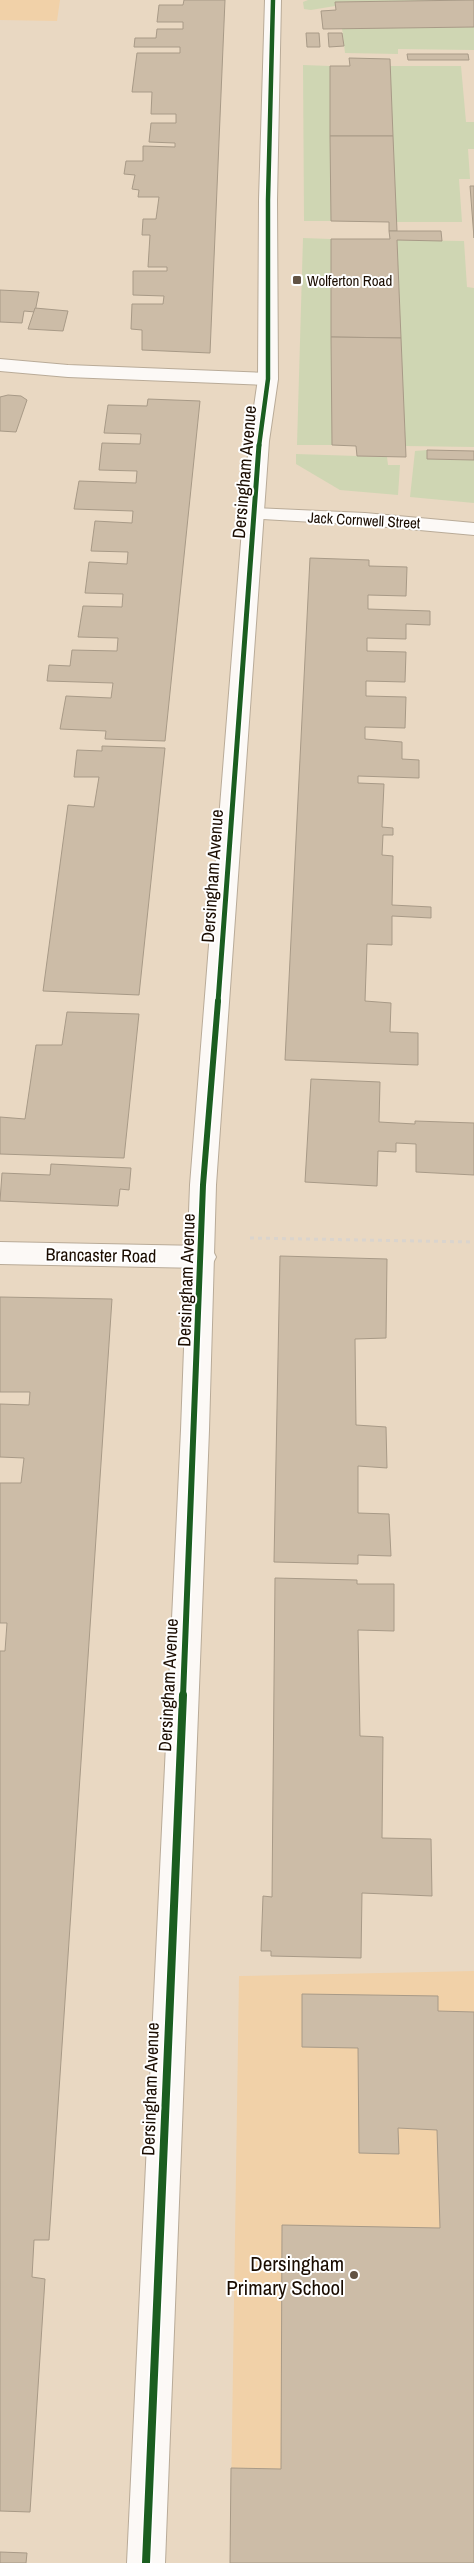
<svg xmlns="http://www.w3.org/2000/svg" width="474" height="2563" font-family="'Archivo Narrow',sans-serif">
	<style>
		.built { fill: #f1d1a8 }
		.green { fill: #cfd6b3 }
		.building { fill: #ccbca7; stroke: #a89a87 }
		.lines { fill: none; stroke-linecap: round; stroke-linejoin: round }
		.minor-casing { stroke: #b9ab98; stroke-width: 2 }
		.major-casing { stroke: #b9ab98; stroke-width: 2 }
		.path { stroke: #dad4cd; stroke-width: 3; stroke-dasharray: 4 4; stroke-linecap: butt }
		.minor { fill: #fcf9f6; fill-rule: evenodd }
		.major { fill: #fcf9f6; fill-rule: evenodd }
		.cycleway-far3-casing { stroke: #fff; stroke-width: 6 }
		.cycleway-far2-casing { stroke: #fff; stroke-width: 8 }
		.cycleway-far1-casing { stroke: #fff; stroke-width: 9 }
		.cycleway-casing { stroke: #fff; stroke-width: 11 }
		.cycleway-far3 { stroke: #1b5e20; stroke-width: 4.5 }
		.cycleway-far2 { stroke: #1b5e20; stroke-width: 5 }
		.cycleway-far1 { stroke: #1b5e20; stroke-width: 6 }
		.cycleway { stroke: #1b5e20; stroke-width: 8 }
		.poi-dot { fill: #625344; stroke: #fff; stroke-width: 2 }
		.labels { text-anchor: middle; dominant-baseline: central; stroke-width: 4; stroke-linejoin: round; paint-order: stroke }
		.far-poi-label { font-size: 15px; fill: #1a0c00; stroke: #fff; text-anchor: start }
		.far-street-label { font-size: 15px; fill: #1a0c00; stroke: #fff }
		.street-label { font-size: 18px; fill: #1a0c00; stroke: #fff }
		.near-poi-label { font-size: 21px; fill: #1a0c00; stroke: #fff; text-anchor: end }
	</style>
	<rect width="100%" height="100%" fill="#e9d8c2"/>
	<g class="built">
		<path d="M0,0H60L57,21L0,20Z"/>
		<path d="M474,1971V2563H230L239,1976Z"/>
	</g>
	<g class="green">
		<path d="M308,0H474L335,2V6L311,10L304,9L303,2Z"/>
		<path d="M474,27V50L398,49V54L345,53L342,28Z"/>
		<path d="M303,65L330,66L331,221H304Z"/>
		<path d="M390,66H461L466,122H474V149H468L470,179H459L462,222H396Z"/>
		<path d="M303,238L331,239L332,445H297Z"/>
		<path d="M397,240L464,241L467,287L474,288V447L405,446Z"/>
		<path d="M427,450L428,459L474,460V503L410,497L415,451Z"/>
		<path d="M296,454L387,457L388,465H400L398,495L340,490L296,464Z"/>
	</g>
	<g class="building">
		<path d="M184,0H225L210,353L142,350V330L131,329L132,304H163L164,296L133,295V271H167V267H148L150,235H142L143,219H156L159,197H138L139,190L132,189L135,175L124,174L126,161H143V146L175,147V143L149,142L151,123H176V114H151L152,92H132L137,53H180V47H134L135,38H156L157,29H183V22H157L159,5H183Z"/>
		<path d="M474,0V27L323,29L321,11L336,10L335,2Z"/>
		<path d="M306,33H319L320,47H307Z"/>
		<path d="M328,33H342L344,46L329,47Z"/>
		<path d="M407,54H468L469,60H408Z"/>
		<path d="M349,58L390,59L393,136H330V66H350Z"/>
		<path d="M330,136H393L397,231H389V222L331,221Z"/>
		<path d="M470,186H474V238Z"/>
		<path d="M389,231H441L442,241L397,240L401,338L331,337V239H390Z"/>
		<path d="M0,290L39,292L35,312L24,311L22,323L0,322Z"/>
		<path d="M35,308L68,311L63,331L28,329Z"/>
		<path d="M331,337L401,338L406,457L357,456L356,446L332,445Z"/>
		<path d="M8,395L21,396L27,400L16,432L0,431V397Z"/>
		<path d="M148,399L200,401L165,741L105,739L106,731L60,729L66,696L111,698L113,683L47,681L49,665L70,666L72,650L117,651L118,638L78,637L83,606L122,607L123,594L85,593L89,562L127,564L128,552L91,551L95,521L132,523L133,511L74,509L79,481L136,483L137,471L99,470L102,443L140,444L141,434L104,433L108,405L147,406Z"/>
		<path d="M427,450L474,451V460L427,459Z"/>
		<path d="M310,558L369,560V566L407,567L406,596L368,595V609L430,611V625L406,624V639L367,638V651L406,652L405,682L366,681V696L406,697L405,728L365,727V739L402,742V759L419,760V778L358,776V783L384,784L382,827L393,828V835H383L382,855L393,856L392,905L431,907V918L392,916V945L367,944L365,1001L391,1003L390,1032L418,1033V1065L285,1060Z"/>
		<path d="M102,746L165,748L139,995L43,991L68,805L94,807L99,777H74L77,750L102,751Z"/>
		<path d="M67,1012L139,1014L124,1158L0,1154V1117L25,1119L36,1045H62Z"/>
		<path d="M311,1079L380,1082L379,1122L415,1124V1121L474,1123V1175L416,1172V1144L396,1143V1152L378,1151L377,1186L305,1182Z"/>
		<path d="M51,1164L131,1168L129,1190L120,1189L118,1206L0,1201L2,1173L50,1175Z"/>
		<path d="M280,1256L387,1259L386,1338L355,1339L356,1425L386,1427L387,1468L358,1466V1513L389,1514L391,1556L358,1555V1564L274,1562Z"/>
		<path d="M0,1297L112,1299L49,2240H34L32,2277L45,2279L30,2512L0,2511V1651H5L7,1623H0V1483H21L24,1458L0,1457V1404L29,1405L30,1392H0Z"/>
		<path d="M275,1578L357,1580V1584H394V1631L358,1630L360,1736L383,1737L382,1838L431,1839L432,1896L362,1893L361,1958L271,1956V1951H261L263,1896L272,1897Z"/>
		<path d="M302,1994L438,1996V2011L474,2012V2563H230L231,2468L281,2469L282,2225L440,2228L437,2130L398,2128L399,2154L359,2153L358,2048L302,2047Z"/>
		<path d="M0,2552L27,2553L26,2563H0Z"/>
	</g>
	<g class="lines">
		<g class="minor-casing">
			<g id="minor">
				<path d="M0,359L68,365L268,373L275,375L278,379L275,383L268,385L68,377L0,371Z"/>
				<path d="M254,508L365,513L474,523V535L365,525L247,518L244,514L247,510Z"/>
				<path d="M0,1242L202,1246L212,1249L216,1257L212,1265L202,1268L0,1264Z"/>
			</g>
		</g>
		<g class="major-casing">
			<path id="major" d="M265,0H281L277,200L278,379L269,441L216,1185L209,1430L165,2563H127L181,1430L190,1185L249,441L258,379L259,200Z"/>
		</g>
		<path class="path" d="M250,1238L474,1242"/>
		<use href="#minor" class="minor"/>
		<use href="#major" class="major"/>
		<g class="cycleway-far3-casing">
			<path id="cycleway-far3" d="M259,446L268,379V200L273,0"/>
		</g>
		<g class="cycleway-far2-casing">
			<path id="cycleway-far2" d="M218,1002L259,445"/>
		</g>
		<g class="cycleway-far1-casing">
			<path id="cycleway-far1" d="M183,1697L203,1185L218,1001"/>
		</g>
		<g class="cycleway-casing">
			<path id="cycleway" d="M146,2563L183,1695"/>
		</g>
		<use href="#cycleway-far3" class="cycleway-far3"/>
		<use href="#cycleway-far2" class="cycleway-far2"/>
		<use href="#cycleway-far1" class="cycleway-far1"/>
		<use href="#cycleway" class="cycleway"/>
	</g>
	<g class="poi-dot">
		<rect x="292" y="275" width="10" height="10" rx="2.5"/>
		<circle cx="354" cy="2275" r="5"/>
	</g>
	<g class="labels">
		<g class="far-poi-label">
			<text x="307" y="280">Wolferton Road</text>
		</g>
		<g class="far-street-label">
			<text transform="translate(364 520) rotate(3)">Jack Cornwell Street</text>
		</g>
		<g class="street-label">
			<text transform="translate(244 472) rotate(-85)">Dersingham Avenue</text>
			<text transform="translate(212 876) rotate(-86)">Dersingham Avenue</text>
			<text transform="translate(101 1255) rotate(1)">Brancaster Road</text>
			<text transform="translate(186 1280) rotate(-88)">Dersingham Avenue</text>
			<text transform="translate(168 1685) rotate(-87)">Dersingham Avenue</text>
			<text transform="translate(150 2089) rotate(-88)">Dersingham Avenue</text>
		</g>
		<g class="near-poi-label">
			<text x="344" y="2263">Dersingham<tspan x="344" dy="24">Primary School</tspan></text>
		</g>
	</g>
</svg>
